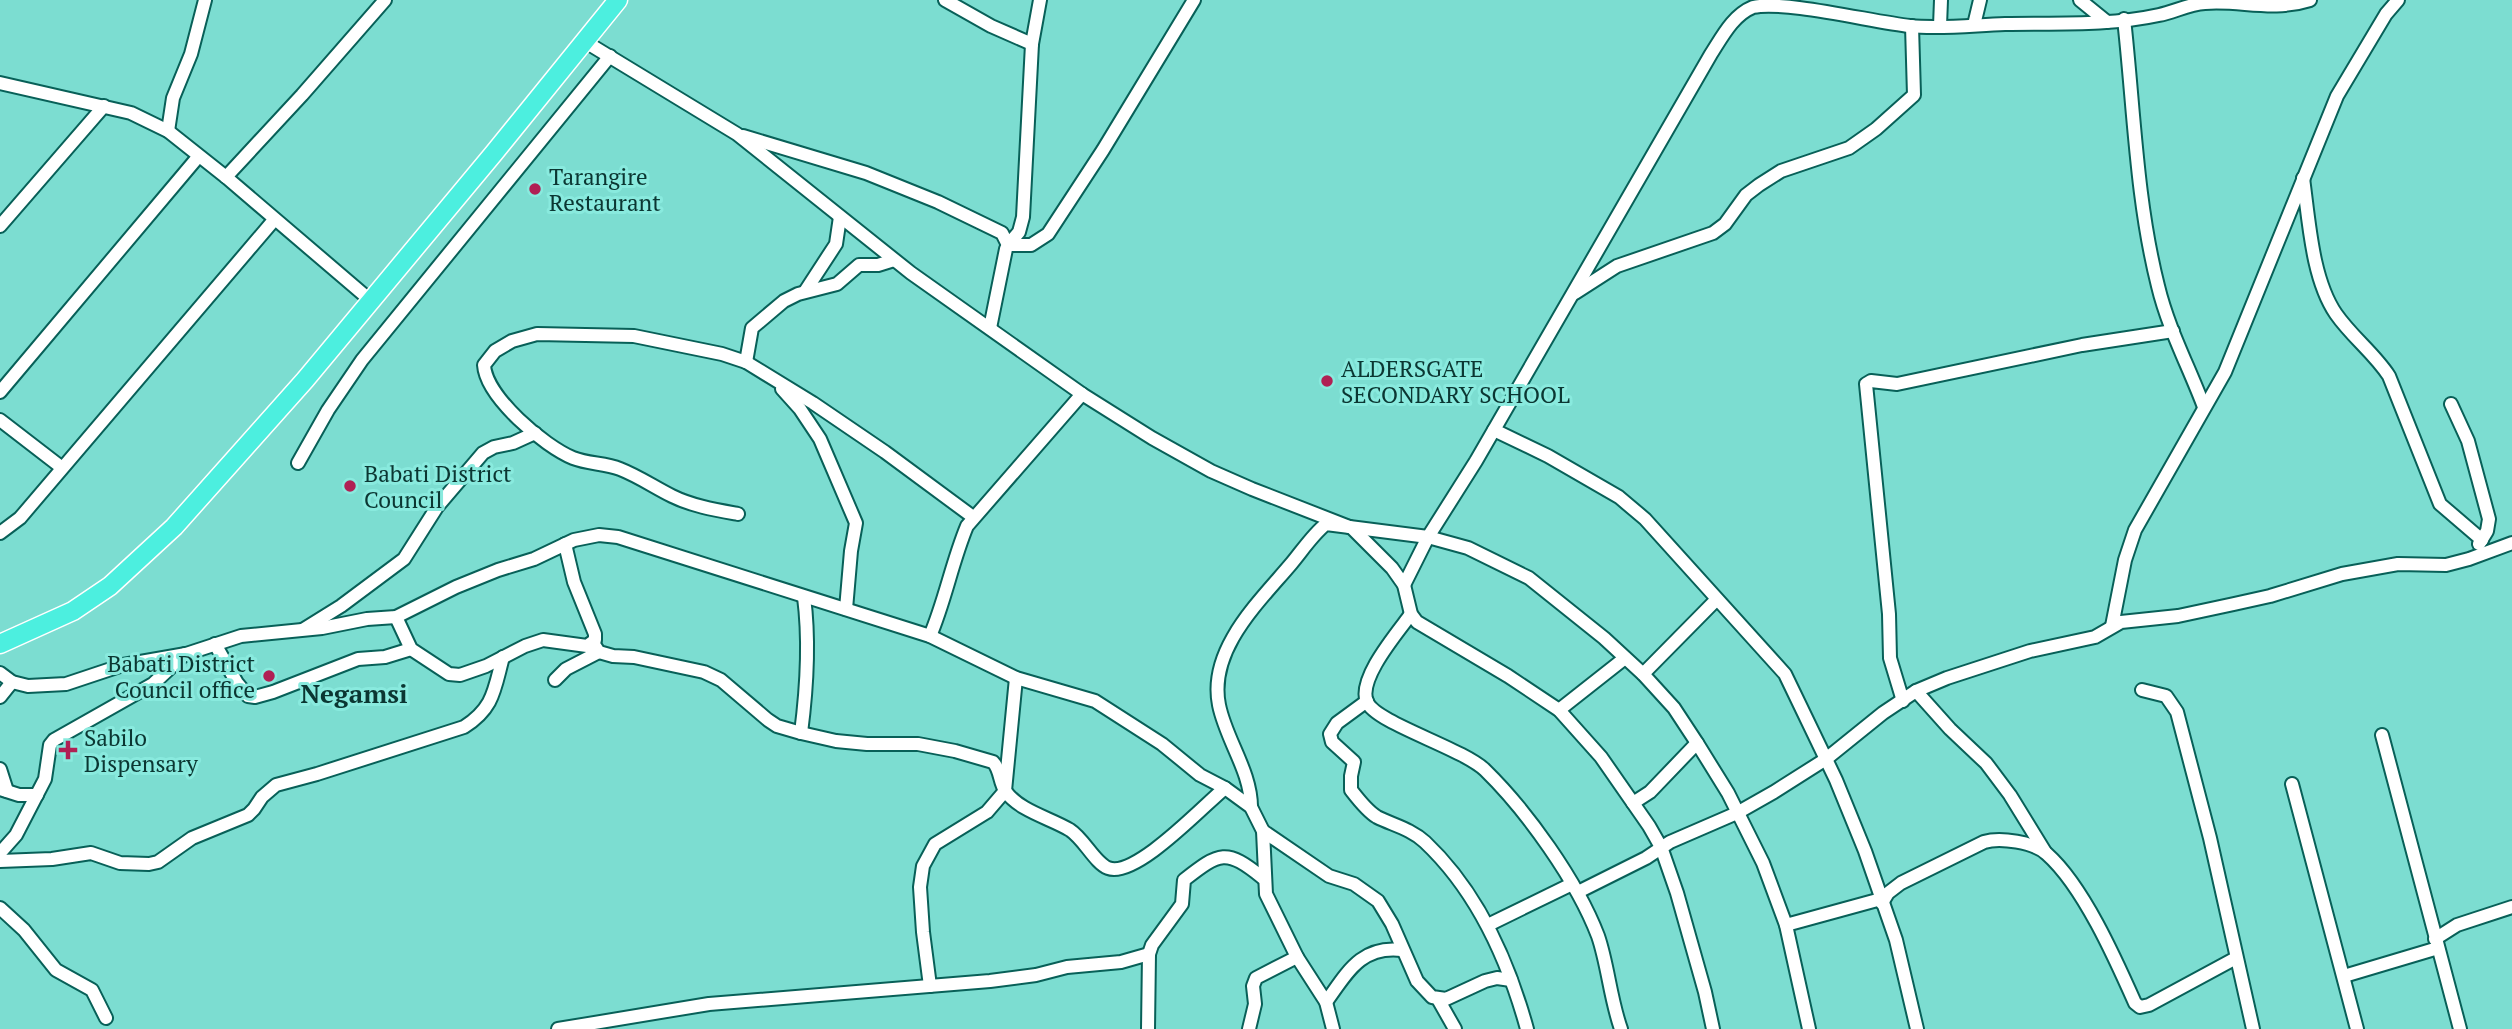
<svg xmlns="http://www.w3.org/2000/svg" width="2512" height="1029" font-family="'PT Serif',serif">
	<style>
		.lines { fill: none; stroke-linecap: round; stroke-linejoin: round }
		.minor-casing { stroke: #086058; stroke-width: 16 }
		.highway-casing { stroke: #fff; stroke-width: 21 }
		.minor { stroke: #fff; stroke-width: 12 }
		.highway { stroke: #4cefdf; stroke-width: 18 }
		.poi-dot { fill: #b02054; stroke: #89eade; stroke-width: 2.5 }
		.labels { text-anchor: middle; dominant-baseline: central; stroke-width: 6; stroke-linejoin: round; paint-order: stroke }
		.poi-label { font-size: 23px; fill: #0b3632; stroke: #89eade; text-anchor: start }
		.quarter-label { font-size: 26px; font-weight: bold; fill: #0b3632; stroke: #89eade }
	</style>
	<rect width="100%" height="100%" fill="#7cddd1"/>
	<g class="lines">
		<g class="minor-casing">
			<g id="minor">
				<path d="M945,0L991,26L1032,44"/>
				<path d="M2080,0L2107,22"/>
				<path d="M2124,19C2134,108 2136,199 2158,286C2168,328 2189,367 2204,407"/>
				<path d="M1974,25L1980,0"/>
				<path d="M1940,26L1941,0"/>
				<path d="M584,41L737,134L911,273L1082,394L1152,438L1211,471L1252,489L1352,528L1392,568L1404,585L1411,614L1417,622L1508,676L1559,710L1601,757L1649,826L1661,847L1677,893L1705,992L1713,1029"/>
				<path d="M0,83L131,113L168,131L226,177L370,300"/>
				<path d="M168,131L173,98L191,54L205,0"/>
				<path d="M743,136L866,173L938,202L1002,233L1008,245L1019,232L1023,217L1032,44L1040,0"/>
				<path d="M226,177L302,95L385,0"/>
				<path d="M2303,178C2309,221 2312,279 2336,314C2352,337 2374,353 2389,376L2440,504L2482,540"/>
				<path d="M0,226L104,106"/>
				<path d="M806,290L836,244L840,217"/>
				<path d="M1575,293L1617,266L1713,233L1725,224L1746,195L1759,185L1781,171L1849,148L1876,129L1914,95L1912,26"/>
				<path d="M990,328L1006,249L1008,245H1031L1048,234L1103,150L1194,0"/>
				<path d="M746,362L752,328L784,301L798,294L837,284L859,265H878L894,260"/>
				<path d="M782,389L800,409L820,439L856,523L851,551L846,609"/>
				<path d="M0,392L198,157"/>
				<path d="M2451,404L2468,441L2489,519L2487,531L2479,544"/>
				<path d="M0,420L61,467"/>
				<path d="M1494,430L1548,456L1619,497L1645,519L1785,674L1836,780L1865,851L1896,940L1917,1029"/>
				<path d="M298,463L328,410L362,360L610,56"/>
				<path d="M738,514C716,510 692,506 672,496C654,487 638,476 620,469C605,463 588,464 573,458C544,446 486,397 484,365L495,351L512,341L537,334L634,336L722,354L746,362L813,403L885,452L973,517"/>
				<path d="M0,533L20,518L274,220"/>
				<path d="M1404,585L1428,537L1476,461L1711,54C1722,37 1733,15 1753,7C1784,0 1873,22 1910,26C1941,29 1974,25 2005,24C2056,23 2109,26 2159,15C2174,12 2189,4 2205,3C2241,0 2272,12 2310,0"/>
				<path d="M1411,614C1398,632 1357,679 1367,702C1376,723 1462,748 1485,770C1527,811 1577,881 1598,936C1608,965 1610,998 1621,1029"/>
				<path d="M396,617L411,649L449,674L460,675L486,666L525,646L543,640L587,646L595,640V634L574,582L565,544"/>
				<path d="M2112,626L2125,560L2135,530L2225,372L2337,96L2386,14L2398,0"/>
				<path d="M304,629L341,606L404,559L437,507L483,453L494,447L513,443L535,433"/>
				<path d="M930,636C945,601 952,562 967,526L1082,394"/>
				<path d="M593,643L599,652L613,656L634,657L704,672L721,680L768,720L777,726L801,733L836,741L867,744H918L955,751L993,762C1001,770 999,783 1006,792C1020,811 1050,818 1070,830C1084,839 1095,863 1108,868C1135,879 1203,806 1225,788"/>
				<path d="M215,644L237,683L248,696L255,697L273,692L358,659L385,657L411,649"/>
				<path d="M0,673L12,682L28,686L66,684L123,665L186,654L241,636L322,628L367,619L396,617L456,587L498,570L534,559L574,540L599,535L618,537L930,636L1016,678L1095,701L1162,744L1200,775L1225,788L1251,807L1263,831L1266,894L1297,957L1326,1002L1333,1029"/>
				<path d="M1643,674L1716,600"/>
				<path d="M555,680L566,669L599,652"/>
				<path d="M2142,690L2166,696L2177,712L2210,838L2253,1029"/>
				<path d="M1916,691L1950,729L1986,763L2010,795L2045,852"/>
				<path d="M0,697L12,682"/>
				<path d="M1367,701L1337,723L1330,734L1332,742L1354,762L1351,776V790C1358,799 1367,811 1377,817C1393,825 1411,829 1425,842C1478,892 1508,960 1527,1029"/>
				<path d="M1903,701L1890,658L1889,614L1866,384L1871,381L1897,384L2082,345L2173,331"/>
				<path d="M1559,710L1625,658"/>
				<path d="M801,733C807,687 810,643 804,597"/>
				<path d="M2382,735L2460,1029"/>
				<path d="M0,769L7,791"/>
				<path d="M2292,784L2357,1029"/>
				<path d="M0,789L19,795H37"/>
				<path d="M1633,803L1650,792L1697,743"/>
				<path d="M1251,807C1251,771 1226,740 1219,705C1208,650 1258,603 1291,564C1302,551 1313,534 1326,524L1428,537L1468,548L1529,578L1604,638L1643,674L1674,708L1697,743L1728,793L1763,863L1786,925L1809,1029"/>
				<path d="M1263,831L1329,876L1354,884L1378,901L1392,924L1417,981L1432,997L1446,999L1485,981L1497,978L1511,980"/>
				<path d="M0,853L16,835L45,779L50,745L54,740L153,684L185,654"/>
				<path d="M0,861L52,859L91,853L120,863L149,864L158,862L192,838L248,815L254,809L262,797L276,785L317,774L464,727C494,708 494,690 503,657"/>
				<path d="M1578,892L1646,858L1670,842L1737,813L1774,792L1826,759L1883,713L1916,691L1947,678L2030,651L2095,637L2121,622L2178,616L2234,604L2270,596L2342,574L2398,564L2446,565L2469,559L2512,543"/>
				<path d="M1882,903L1888,893L1901,883L1984,842C2000,837 2034,842 2047,854C2083,886 2115,958 2135,1003L2140,1007L2149,1005L2236,958"/>
				<path d="M0,908L24,930L56,970L92,990L106,1018"/>
				<path d="M1488,925L1572,884"/>
				<path d="M1786,925L1881,899"/>
				<path d="M2435,939L2457,925L2512,907"/>
				<path d="M2344,976L2438,948"/>
				<path d="M930,986L923,932L920,887L923,866L935,844L987,812L1005,791L1016,678"/>
				<path d="M1438,999L1455,1029"/>
				<path d="M1326,1002C1347,973 1361,945 1402,950"/>
				<path d="M558,1029L709,1004L990,981L1036,975L1067,967L1121,962L1149,954"/>
				<path d="M1148,1029L1149,954L1152,945L1182,904L1184,880C1220,852 1226,848 1263,878"/>
				<path d="M1249,1029L1255,1004L1253,986L1256,978L1297,957"/>
			</g>
		</g>
		<g class="highway-casing">
			<path id="highway" d="M0,644L73,611L110,586L174,527L305,380L494,153L618,0"/>
		</g>
		<use href="#minor" class="minor"/>
		<use href="#highway" class="highway"/>
	</g>
	<g class="poi-dot">
		<circle cx="535" cy="189" r="7"/>
		<circle cx="1327" cy="381" r="7"/>
		<circle cx="350" cy="486" r="7"/>
		<circle cx="269" cy="676" r="7"/>
		<path d="M64.5 739.5h7v7h7v7h-7v7h-7v-7h-7v-7h7z"/>
	</g>
	<g class="labels">
		<g class="poi-label">
			<text x="549" y="176">Tarangire<tspan x="549" dy="26">Restaurant</tspan></text>
			<text x="1341" y="368">ALDERSGATE<tspan x="1341" dy="26">SECONDARY SCHOOL</tspan></text>
			<text x="364" y="473">Babati District<tspan x="364" dy="26">Council</tspan></text>
			<text x="255" y="663" text-anchor="end">Babati District<tspan x="255" dy="26">Council office</tspan></text>
			<text x="84" y="737">Sabilo<tspan x="84" dy="26">Dispensary</tspan></text>
		</g>
		<g class="quarter-label">
			<text x="354" y="693">Negamsi</text>
		</g>
	</g>
</svg>
